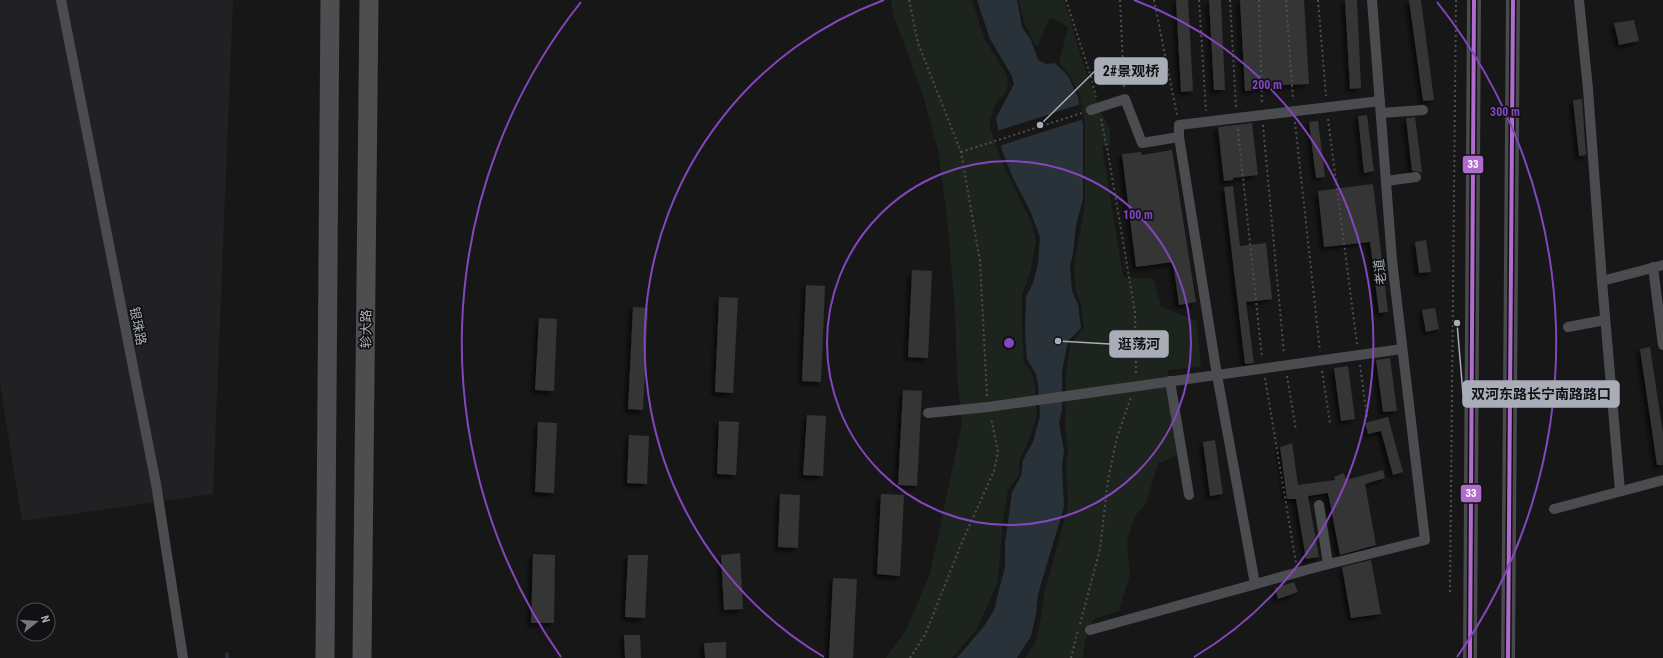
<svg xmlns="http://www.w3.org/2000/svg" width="1663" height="658" font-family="'Roboto Condensed','Noto Sans SC',sans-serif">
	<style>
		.built { fill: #212123 }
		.green { fill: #1d241e }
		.water { fill: #2a3239 }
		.pier { fill: #171717 }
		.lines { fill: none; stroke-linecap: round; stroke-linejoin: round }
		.stream { stroke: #2a3239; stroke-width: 3.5 }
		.building { fill: #353536; filter: url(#shadow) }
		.path { stroke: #4d4e52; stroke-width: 2; stroke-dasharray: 2 3; stroke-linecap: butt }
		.street { stroke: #4b4c50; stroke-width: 10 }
		.secondary { stroke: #4a4a4e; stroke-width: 14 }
		.highway { stroke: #4e4e51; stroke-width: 19 }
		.bus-1-casing { stroke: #111113; stroke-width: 7 }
		.bus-1 { stroke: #b06ccc; stroke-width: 4 }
		.ring { fill: none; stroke: #8446be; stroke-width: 2 }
		.labels { text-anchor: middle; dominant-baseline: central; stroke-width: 3.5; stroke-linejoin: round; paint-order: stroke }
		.street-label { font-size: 13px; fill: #a8adb8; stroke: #111113 }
		.centre { fill: #8446be; stroke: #111113; stroke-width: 2 }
		.ring-label { font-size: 12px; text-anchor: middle; font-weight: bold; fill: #8446be; stroke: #111113; stroke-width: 3.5; stroke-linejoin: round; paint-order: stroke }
		.leader { fill: none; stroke: #a8adb8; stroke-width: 1.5 }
		.callout-dot { fill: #a8adb8; stroke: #111113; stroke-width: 1.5 }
		.callout { fill: #a8adb8; stroke: #a8adb8; stroke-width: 1.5 }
		.callout-label { font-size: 14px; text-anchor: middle; font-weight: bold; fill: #111 }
		.line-badge { stroke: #111113; stroke-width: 1.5 }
		.badge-label { font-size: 11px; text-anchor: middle; font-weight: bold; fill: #fff }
	</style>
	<defs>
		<filter id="shadow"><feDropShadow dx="-3.5" dy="3.5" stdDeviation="2" flood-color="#0009"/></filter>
	</defs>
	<rect width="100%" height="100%" fill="#171717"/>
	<path class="built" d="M0,0H233L213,494L22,521L0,384Z"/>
	<g class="green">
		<path d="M891,0H972L985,40L1007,75L1008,87L1005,93L994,106L990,120V128L1002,162L1031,222L1036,242L1030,274L1022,294V325L1024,363L1032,373L1035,388L1037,415L1029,440L1019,461V475L1008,490L1003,519L998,581L977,629L952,658H886L906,630L930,574L962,424L957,374L955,310L948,227L939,154L923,95L893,14Z"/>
		<path d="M1019,0H1064L1082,60L1101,113L1110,129V145L1102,146L1123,277L1154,279L1161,307L1197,321L1201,367L1168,370L1169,390L1179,454L1158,464L1146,503L1135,516L1127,541L1130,574L1119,611L1094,619L1085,640L1083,658H1025L1035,644L1041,618L1044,595L1068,506L1066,465L1068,449L1065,430L1066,371L1071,343L1084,328L1081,304L1076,292L1074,266L1085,203V124L1079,94L1069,74L1059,63L1068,27L1050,17L1037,47L1024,22Z"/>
	</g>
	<path class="water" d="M977,0H1017L1022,27L1031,40L1038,60L1046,64L1055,63L1068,76L1078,97L1083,125V199L1076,225L1073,254L1070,266L1072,291L1078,304L1081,328L1068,341L1062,372V410L1059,423L1064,450L1062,466L1064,507L1038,594L1036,614L1031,636L1017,658H957L985,625L994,610L1005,567V543L1012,492L1021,476L1023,460L1033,442L1040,416L1038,384L1036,374L1027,359L1025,333L1026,297L1033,283L1038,264L1040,237L1031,213L1012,176L1002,150L996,118L1014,84L1012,76L990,39Z"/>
	<path class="pier" d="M1081,104L1084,119L999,146L997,131Z"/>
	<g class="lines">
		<path class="stream" d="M227,654V658"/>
	</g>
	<g class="building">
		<path d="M1176,0H1188L1193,91L1181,92Z"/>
		<path d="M1209,0H1221L1225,90H1214Z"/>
		<path d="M1240,0H1304L1309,84L1283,85V87L1256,88V90L1245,91Z"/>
		<path d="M1345,0H1357L1361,88L1350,89Z"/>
		<path d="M1409,0H1421L1434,100L1423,101Z"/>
		<path d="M1634,20L1639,41L1619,45L1614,23Z"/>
		<path d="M1582,99L1586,155L1579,156L1573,100Z"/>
		<path d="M1367,115L1374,171L1364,173L1358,116Z"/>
		<path d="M1415,117L1422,172H1420L1412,171L1406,118Z"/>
		<path d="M1318,121L1325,177L1316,178L1309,122Z"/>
		<path d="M1252,123L1258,175L1233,178V180L1224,181L1218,127Z"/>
		<path d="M1172,150L1196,302L1179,305L1173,262L1136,267L1122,154L1141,152L1142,155Z"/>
		<path d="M1373,184L1388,312L1379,313L1370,242L1324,247L1318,191Z"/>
		<path d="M1233,186L1240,246L1266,243L1272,299L1246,302L1254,363L1245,364L1224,187Z"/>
		<path d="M1426,240L1431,272L1419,273L1415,242Z"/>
		<path d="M912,270L932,271L928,358L908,357Z"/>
		<path d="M806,285L825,286L821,382L802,381Z"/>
		<path d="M719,297L738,298L733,393L715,392Z"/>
		<path d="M633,307L648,308L643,410L628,409Z"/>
		<path d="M1435,308L1439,329L1426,332L1422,310Z"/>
		<path d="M539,318L557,319L554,391L535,390Z"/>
		<path d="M1650,347L1663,434V465H1657L1640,349Z"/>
		<path d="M1390,358L1397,411L1383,412L1376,360Z"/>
		<path d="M1348,366L1355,419L1341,421L1334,368Z"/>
		<path d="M903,390L922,391L917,486L898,485Z"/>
		<path d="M807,415L826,416L823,476L803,475Z"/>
		<path d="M1388,417L1403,472L1393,475L1381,431L1368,434L1365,423Z"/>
		<path d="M719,421L739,422L736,475L717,474Z"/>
		<path d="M538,422L557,423L554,493L535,492Z"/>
		<path d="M629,435L649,436L647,484L627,483Z"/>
		<path d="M1215,440L1223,494L1210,496L1203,442Z"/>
		<path d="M1292,443L1298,485L1335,480L1334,477L1344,473L1346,480L1383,470L1385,478L1365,484L1376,545L1340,555L1328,493L1308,496L1319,557L1306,559L1296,499H1287L1280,447Z"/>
		<path d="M780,494L800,495L798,548L778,547Z"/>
		<path d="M881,494L904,495L900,576L877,574Z"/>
		<path d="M740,553L743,609L724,610L721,555Z"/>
		<path d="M533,554L555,555L554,623H531Z"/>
		<path d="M628,555H648L645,618L625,617Z"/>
		<path d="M1371,560L1381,614L1351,618L1342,567Z"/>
		<path d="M833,578L857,579L853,658H829Z"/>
		<path d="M1294,582L1298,592L1278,599L1275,588Z"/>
		<path d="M624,635H640L641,658H625Z"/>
		<path d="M726,642V658H705L704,643Z"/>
	</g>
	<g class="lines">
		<g class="path">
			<path d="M909,0L918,43L961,152L980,261L987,396"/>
			<path d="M1066,0L1091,77L1096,97"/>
			<path d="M1120,0L1124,89"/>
			<path d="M1154,0L1177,115"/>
			<path d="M1199,0L1206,111"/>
			<path d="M1230,0L1236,107"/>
			<path d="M1259,0L1262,105"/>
			<path d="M1286,0L1293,100"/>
			<path d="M1318,0L1326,96"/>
			<path d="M1101,119L1108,153L1135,312L1136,375"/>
			<path d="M1328,119L1357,344"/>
			<path d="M1295,122L1320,351"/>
			<path d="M1263,125L1284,354"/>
			<path d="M1238,129L1262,358"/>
			<path d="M961,152L1082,113"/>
			<path d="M1360,365L1367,417"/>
			<path d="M1322,371L1330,423"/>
			<path d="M1287,376L1296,430"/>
			<path d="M1265,378L1296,563"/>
			<path d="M1450,592L1456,0"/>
			<path d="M1080,624L1100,549L1108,480L1117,437L1131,397"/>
			<path d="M910,658L925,635L962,542L994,471L998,452L991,418"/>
			<path d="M1071,658L1078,630"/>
		</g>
		<g class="street">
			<path d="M61,0L156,484L183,658"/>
			<path d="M1579,0L1588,89L1602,281L1620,491"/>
			<path d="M1091,110L1125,99L1142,143L1179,137L1217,375L1255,584"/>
			<path d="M1381,113L1423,110"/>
			<path d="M1179,137V125L1380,101"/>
			<path d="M1386,181L1416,177"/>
			<path d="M1653,267L1663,345"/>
			<path d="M1602,281L1663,265"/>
			<path d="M1568,327L1605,320"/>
			<path d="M1170,381L1189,495"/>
			<path d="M928,413L988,407L1402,349"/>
			<path d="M1319,505L1328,564"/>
			<path d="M1554,509L1663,480"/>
			<path d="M1090,630L1317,567L1425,540L1392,260L1372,0"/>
		</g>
		<g class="secondary">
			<path d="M1470,658L1474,0"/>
			<path d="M1508,658L1513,0"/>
		</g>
		<g class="highway">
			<path d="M325,658L330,0"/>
			<path d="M362,658L369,0"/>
		</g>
		<g class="bus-1-casing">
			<g id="bus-1">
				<path d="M1470,658L1474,0"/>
				<path d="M1508,658L1513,0"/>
			</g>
		</g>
		<use href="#bus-1" class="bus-1"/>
	</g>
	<g class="ring">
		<circle cx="1009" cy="343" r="182"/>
		<path d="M824 657A365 365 0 0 1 884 0M1134 0A365 365 0 0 1 1194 657"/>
		<path d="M561 657A547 547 0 0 1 581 2M1437 2A547 547 0 0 1 1457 657"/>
	</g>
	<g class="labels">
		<g class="street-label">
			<text transform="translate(1380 272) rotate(-96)">老道</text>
			<text transform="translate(138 326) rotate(79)">银珠路</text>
			<text transform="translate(366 329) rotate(-89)">轸大路</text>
		</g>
	</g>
	<circle cx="1009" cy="343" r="6" class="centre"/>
	<g class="ring-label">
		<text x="1267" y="89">200 m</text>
		<text x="1505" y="116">300 m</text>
		<text x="1138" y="219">100 m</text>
	</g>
	<path class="leader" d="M1040 125L1095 71M1058 341L1110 344M1457 323L1463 394"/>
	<g class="callout-dot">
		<circle cx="1040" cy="125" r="4"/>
		<circle cx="1058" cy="341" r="4"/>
		<circle cx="1457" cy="323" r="4"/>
	</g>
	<g class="callout">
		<rect x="1095" y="58" width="72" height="26" rx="4"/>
		<rect x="1110" y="331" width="58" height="26" rx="4"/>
		<rect x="1463" y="381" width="156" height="26" rx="4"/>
	</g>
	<g class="callout-label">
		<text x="1131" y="76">2#景观桥</text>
		<text x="1139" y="349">逛荡河</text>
		<text x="1541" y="399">双河东路长宁南路路口</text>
	</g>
	<g class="line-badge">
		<rect x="1462" y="155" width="22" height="19" rx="4" fill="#b06ccc"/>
		<rect x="1460" y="484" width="22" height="19" rx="4" fill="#b06ccc"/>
	</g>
	<g class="badge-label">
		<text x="1473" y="168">33</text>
		<text x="1471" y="497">33</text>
	</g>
	<g transform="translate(36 622) rotate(73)"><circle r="19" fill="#111113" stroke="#4d4f55"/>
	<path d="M0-3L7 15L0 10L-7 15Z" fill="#757880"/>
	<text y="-6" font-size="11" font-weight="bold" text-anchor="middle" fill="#a8adb8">N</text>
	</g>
</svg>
